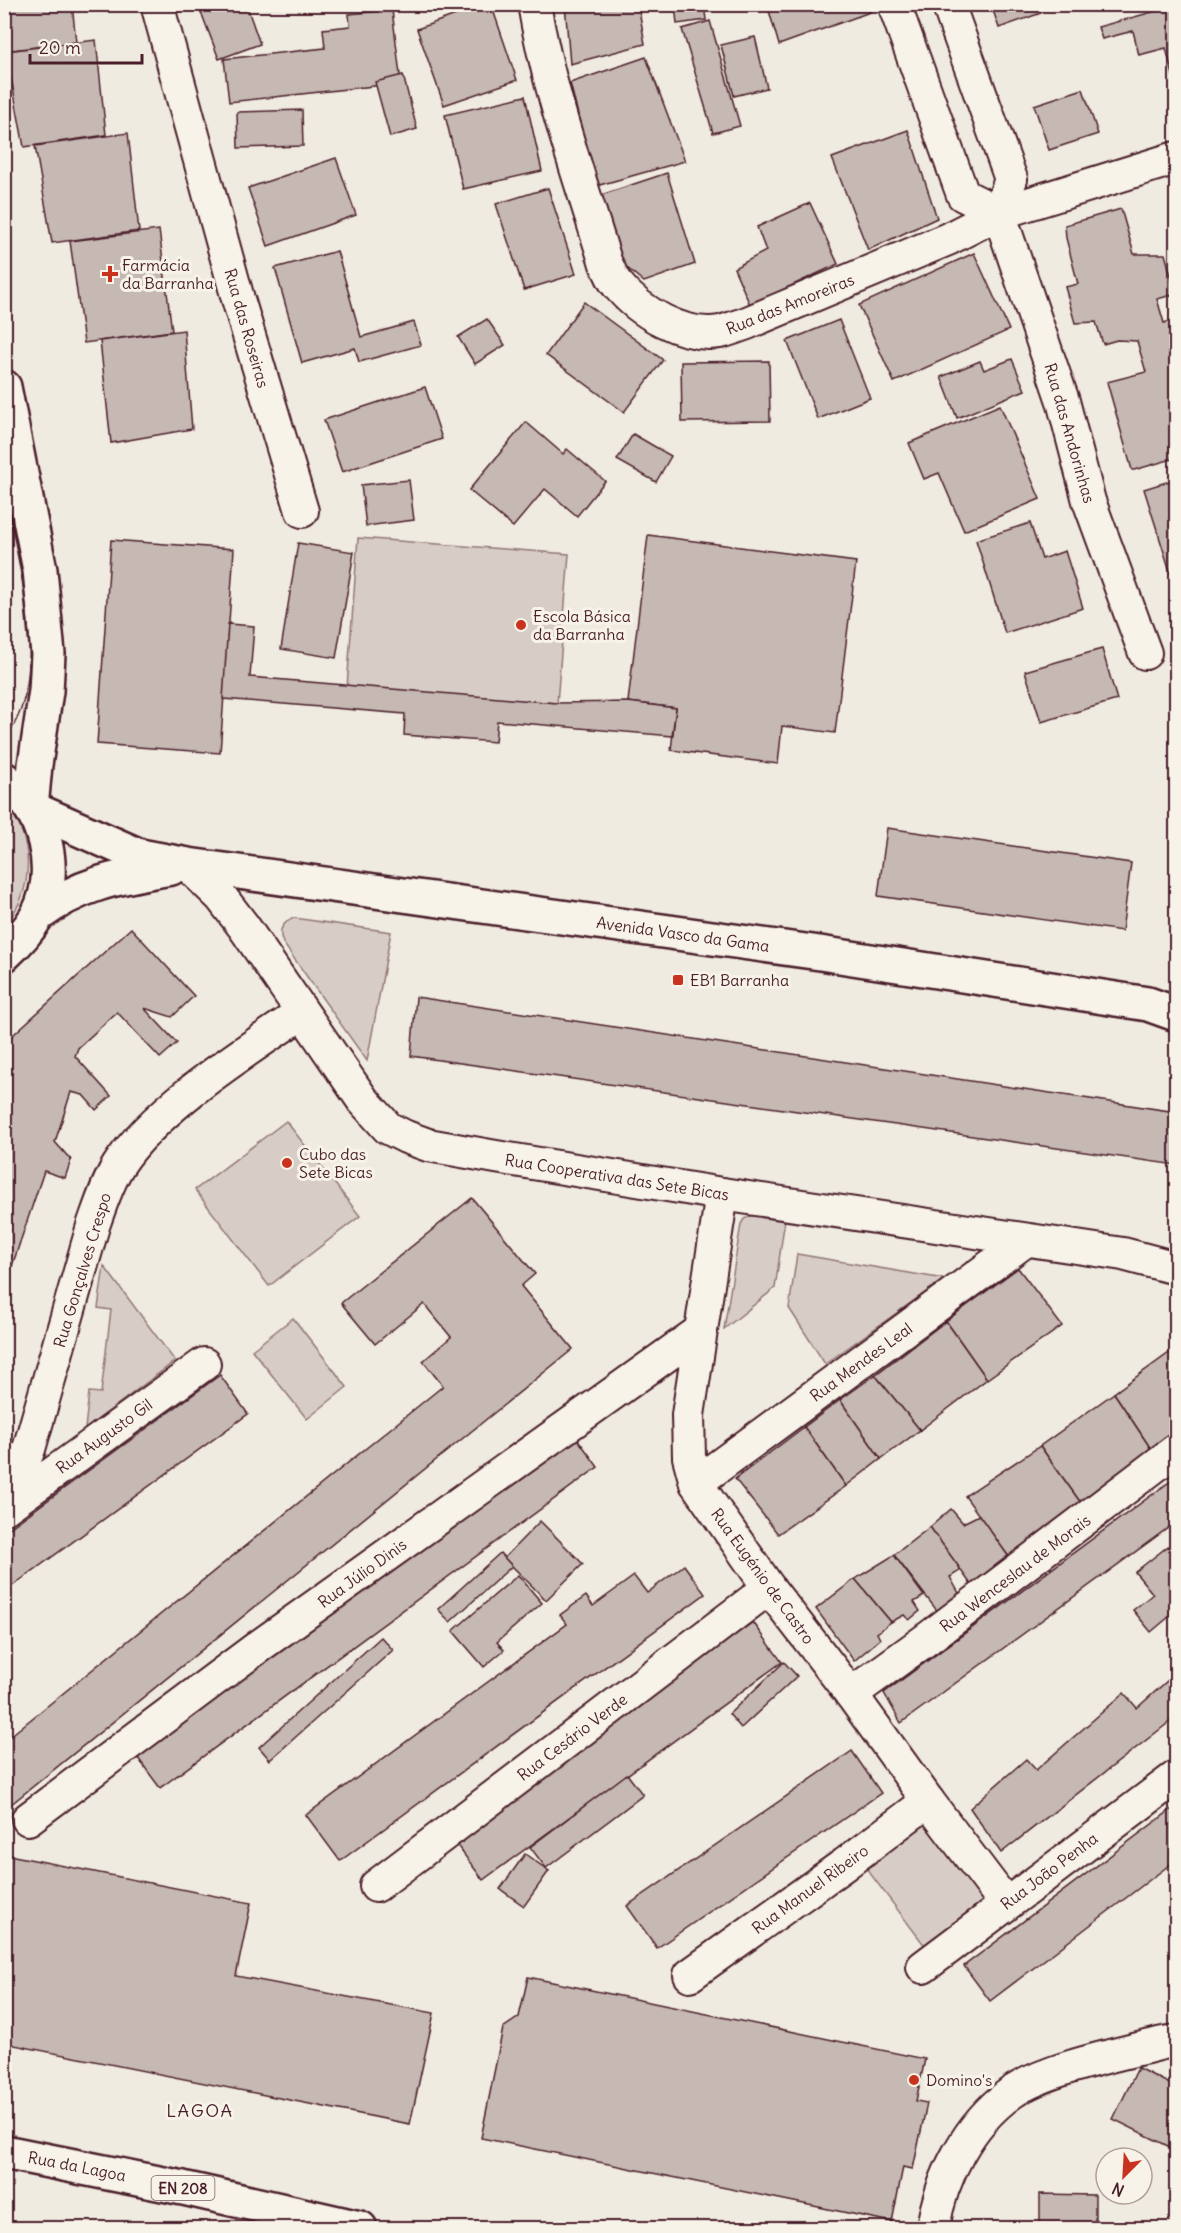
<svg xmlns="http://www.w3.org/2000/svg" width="1181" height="2233" font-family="Delius,sans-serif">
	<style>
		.green { fill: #d8cdc6; stroke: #917678; stroke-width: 1.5 }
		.building { fill: #c6b8b3; stroke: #4a1f2b; stroke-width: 1.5 }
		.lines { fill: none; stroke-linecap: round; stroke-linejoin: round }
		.street-casing { stroke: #4a1f2b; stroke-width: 36 }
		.secondary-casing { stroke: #4a1f2b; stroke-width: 38 }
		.primary-casing { stroke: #4a1f2b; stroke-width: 38 }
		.street { stroke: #f7f3e8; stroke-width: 32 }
		.secondary { stroke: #f7f3e8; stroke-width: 33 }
		.primary { stroke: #f7f3e8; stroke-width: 33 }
		.tram { stroke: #4a1f2b; stroke-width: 1.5 }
		.poi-dot { fill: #c8321e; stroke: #f7f3e8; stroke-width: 2 }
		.labels { text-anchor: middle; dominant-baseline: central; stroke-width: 6; stroke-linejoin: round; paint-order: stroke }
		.shield { fill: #f7f3e8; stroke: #7e5f64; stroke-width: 1.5 }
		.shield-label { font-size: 15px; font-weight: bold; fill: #4a1f2b }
		.poi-label { font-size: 16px; fill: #4a1f2b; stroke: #f7f3e8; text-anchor: start }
		.street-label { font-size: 16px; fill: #4a1f2b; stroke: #f7f3e8 }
		.neighbourhood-label { font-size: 18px; letter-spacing: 1.5px; fill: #4a1f2b; stroke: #f7f3e8 }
	</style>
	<rect width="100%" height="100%" fill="#f0ebe0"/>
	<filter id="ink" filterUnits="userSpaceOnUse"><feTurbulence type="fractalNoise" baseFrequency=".0167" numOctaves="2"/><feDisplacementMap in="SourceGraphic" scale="12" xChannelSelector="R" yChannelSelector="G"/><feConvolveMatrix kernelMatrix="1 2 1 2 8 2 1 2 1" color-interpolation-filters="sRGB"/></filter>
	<g filter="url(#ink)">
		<g class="green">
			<path d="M358,538L569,554L557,703L347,687Z"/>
			<path d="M5,805C35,835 35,893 5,924Z"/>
			<path d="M294,918L391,932L367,1061L283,943C278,931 281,923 294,918Z"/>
			<path d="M286,1121L360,1216L269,1286L195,1190Z"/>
			<path d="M753,1215L785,1219L775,1288L724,1329L741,1224L744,1219Z"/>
			<path d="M797,1254L944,1279L825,1364L789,1308Z"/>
			<path d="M104,1266L175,1361L85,1429L89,1392L101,1393L111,1310L98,1308Z"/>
			<path d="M293,1318L347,1387L307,1419L252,1350Z"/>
			<path d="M926,1823L985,1901L925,1946L866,1868Z"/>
		</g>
		<g class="building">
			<path d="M4,4H72L76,42L4,51Z"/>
			<path d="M198,4H246L260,44L219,59Z"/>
			<path d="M486,4H491L517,80L444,105L417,29Z"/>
			<path d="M565,4H638L645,44L570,64Z"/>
			<path d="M675,4H704L706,20L677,24Z"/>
			<path d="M767,4H867L870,12L779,45Z"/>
			<path d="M991,4H1038L1041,13L999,28Z"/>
			<path d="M1166,4H1176V87L1166,48L1139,55L1133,31L1102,39L1098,27L1167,8Z"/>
			<path d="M392,10L401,83L229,102L224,59L325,48L323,29L350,26L349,14Z"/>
			<path d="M710,21L740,126L713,133L682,29Z"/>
			<path d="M755,37L767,88L734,96L721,45Z"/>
			<path d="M96,40L106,135L24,147L6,51Z"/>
			<path d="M646,57L685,161L596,186L570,83Z"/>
			<path d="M403,75L417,129L390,137L375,82Z"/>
			<path d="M1083,89L1098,134L1049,150L1034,105Z"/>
			<path d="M525,96L542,171L463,189L445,115Z"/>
			<path d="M302,110L303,146L238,148L237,112Z"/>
			<path d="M908,130L937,218L868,250L832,158Z"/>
			<path d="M128,133L139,231L52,243L35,146Z"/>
			<path d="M336,158L356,215L268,246L248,188Z"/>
			<path d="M667,173L695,264L644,282L614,257L598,196Z"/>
			<path d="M548,188L576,274L524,290L496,204Z"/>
			<path d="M810,203L838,264L750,305L734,268L766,251L757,227Z"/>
			<path d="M1121,209L1134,254H1165L1176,294L1157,299L1164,323L1176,319V458L1134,470H1132L1107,382L1146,372L1137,341L1117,340L1103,344L1096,322L1075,323L1065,287L1078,284L1066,238L1065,225Z"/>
			<path d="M159,230L172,331L84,343L70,241Z"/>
			<path d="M337,251L361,337L414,322L421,345L359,362L355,348L302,363L275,268Z"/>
			<path d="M974,253L1009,330L894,382L859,305Z"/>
			<path d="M584,302L663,360L624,412L546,355Z"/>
			<path d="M487,319L505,345L475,364L458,337Z"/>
			<path d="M839,320L870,398L818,419L787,341Z"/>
			<path d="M184,330L192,429L111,443L100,341Z"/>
			<path d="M1012,359L1025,390L957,418L941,377L980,361L984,370Z"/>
			<path d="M769,361L770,421L682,422L681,362Z"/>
			<path d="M425,387L442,439L342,472L324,420Z"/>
			<path d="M1000,405L1040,499L964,531L939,473L924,479L909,443Z"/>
			<path d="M526,422L563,454L567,449L605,481L577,516L545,489L513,527L469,490Z"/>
			<path d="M633,434L671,456L656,482L617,460Z"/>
			<path d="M1176,479V590L1144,489Z"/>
			<path d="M409,480L414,520L366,526L361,485Z"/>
			<path d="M1030,523L1042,559L1065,551L1083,608L1005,633L976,540Z"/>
			<path d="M648,535L856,562L835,733L782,726L778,764L671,750L676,708L628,702Z"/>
			<path d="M111,540L234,549L220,753L97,744Z"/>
			<path d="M298,543L354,552L336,658L281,649Z"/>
			<path d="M228,624L254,626L250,677L557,703L628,702L676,708L672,736L497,721L495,742L404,735L405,714L223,699Z"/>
			<path d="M1102,649L1117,700L1041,722L1025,671Z"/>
			<path d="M887,828L1131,863L1122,931L878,896Z"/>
			<path d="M131,928L194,996L172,1017L144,1008L177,1043L160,1058L117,1012L78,1048L75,1056L111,1096L96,1110L83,1095L71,1092L55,1142L71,1160L65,1178L44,1171L4,1290V1043Z"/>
			<path d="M416,997L1176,1112V1165L411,1056Z"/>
			<path d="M472,1198L535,1274L521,1286L573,1349L4,1810V1741L443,1386L423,1361L451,1337L424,1304L375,1344L341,1303Z"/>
			<path d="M1018,1268L1062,1326L987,1379L946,1321Z"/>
			<path d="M946,1321L987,1379L920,1430L875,1375Z"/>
			<path d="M1176,1348V1430L1151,1449L1114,1393Z"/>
			<path d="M220,1375L248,1414L4,1592V1532Z"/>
			<path d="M875,1375L920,1430L881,1459L840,1400Z"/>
			<path d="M1114,1393L1151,1449L1081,1503L1040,1446Z"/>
			<path d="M840,1400L881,1459L846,1486L804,1427Z"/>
			<path d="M804,1427L846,1486L778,1534L735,1479Z"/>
			<path d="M574,1434L598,1467L160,1788L135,1754Z"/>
			<path d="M1040,1446L1081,1503L1009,1557L965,1496Z"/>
			<path d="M1176,1477V1522L901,1723L884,1693Z"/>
			<path d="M951,1509L963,1523L979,1515L1009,1557L972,1586L930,1527Z"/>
			<path d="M540,1521L583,1564L546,1600L504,1558Z"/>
			<path d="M930,1527L961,1570L950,1577L960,1595L938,1612L894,1555Z"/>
			<path d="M1172,1543L1176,1548V1611L1151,1632L1133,1610L1153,1594L1135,1572Z"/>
			<path d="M500,1553L512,1566L450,1622L438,1609Z"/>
			<path d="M894,1555L924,1596L914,1602L920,1611L909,1620L904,1615L891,1622L855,1579Z"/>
			<path d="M684,1565L705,1594L340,1861L306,1815L567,1624L560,1615L586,1596L593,1606L634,1576L647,1593Z"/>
			<path d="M518,1575L542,1603L497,1642L504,1650L484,1667L453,1631Z"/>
			<path d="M855,1579L891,1622L877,1633L880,1639L854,1661L816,1609Z"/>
			<path d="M753,1622L782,1662L483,1880L453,1840Z"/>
			<path d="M381,1637L393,1650L270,1760L259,1747Z"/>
			<path d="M784,1662L797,1676L741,1728L729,1714Z"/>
			<path d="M1176,1673V1717L1001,1853L970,1808L1026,1759L1036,1770L1124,1693L1137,1708Z"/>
			<path d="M852,1751L881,1793L657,1948L627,1906Z"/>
			<path d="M627,1774L643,1795L546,1868L530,1847Z"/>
			<path d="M1176,1806V1860L990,2001L964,1966Z"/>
			<path d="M4,1854L251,1903L236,1976L434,2013L410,2124L4,2043Z"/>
			<path d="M525,1854L549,1871L524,1906L500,1889Z"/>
			<path d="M528,1977L925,2059L916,2101L927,2103L913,2169L903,2167L892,2222L481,2138L503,2028L519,2017Z"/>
			<path d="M1138,2068L1176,2087V2150L1113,2119Z"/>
			<path d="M1040,2194L1095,2195V2222H1070V2228H1040Z"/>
			<path d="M1110,2222L1126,2228H1107Z"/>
			<path d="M123,2223L151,2228H122Z"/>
			<path d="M1011,2225L1031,2228H1010Z"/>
		</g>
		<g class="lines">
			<g class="street-casing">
				<g id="street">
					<path d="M157,4L238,299L302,511"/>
					<path d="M534,4C549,93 580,178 606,264C610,270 612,279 617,284C639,312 684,338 720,332C729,330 738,326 747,323L948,239L999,213L1176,158"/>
					<path d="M894,4L963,195L999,213"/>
					<path d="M948,4L1011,179L999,213L1063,401L1089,501L1145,653"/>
					<path d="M188,865L221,897L244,927L362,1099L388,1128L406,1137L428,1145L496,1157L722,1194L1123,1254L1176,1268"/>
					<path d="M722,1194L688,1415L689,1457L696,1483L769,1588L851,1694L928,1801L1006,1904"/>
					<path d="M696,1483L1026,1240"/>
					<path d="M4,1499L18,1477L29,1449L93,1226C100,1206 107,1184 118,1166C154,1109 246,1051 302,1013"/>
					<path d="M5,1508L204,1364"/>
					<path d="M851,1694L927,1639L1176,1450"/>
					<path d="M28,1819L258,1647L699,1332"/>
					<path d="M376,1886L769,1588"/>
					<path d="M923,1967L1176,1777"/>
					<path d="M690,1975L845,1864L928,1801"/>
					<path d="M933,2228C941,2177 968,2124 1011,2093C1047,2068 1120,2054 1163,2043L1176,2041"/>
				</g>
			</g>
			<g class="secondary-casing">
				<g id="secondary">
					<path d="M4,387L40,570L48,654L46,691L35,765L31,808"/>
					<path d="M4,779C45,809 61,871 37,916C28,931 17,943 4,955"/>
					<path d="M31,808L140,856L188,865L820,953L1148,1004L1176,1014"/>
					<path d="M38,915C80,883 120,877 171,868"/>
				</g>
			</g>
			<g class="primary-casing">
				<path id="primary" d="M4,2152L183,2188L360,2228"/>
			</g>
			<use href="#street" class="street"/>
			<use href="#secondary" class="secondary"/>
			<use href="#primary" class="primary"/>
			<g class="tram">
				<path d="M4,489C16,551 43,648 21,709C17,720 11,731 4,742"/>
				<path d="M4,601L6,658L4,678"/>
			</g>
		</g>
	</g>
	<g class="poi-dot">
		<path d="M107 265h6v6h6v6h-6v6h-6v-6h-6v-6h6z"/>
		<circle cx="521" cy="625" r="6"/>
		<rect x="672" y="974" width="12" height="12" rx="3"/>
		<circle cx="287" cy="1163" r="6"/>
		<circle cx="914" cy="2080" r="6"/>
	</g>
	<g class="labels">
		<rect class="shield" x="151.5" y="2176" width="63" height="24" rx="4.5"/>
		<g class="shield-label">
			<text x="183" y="2188">EN 208</text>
		</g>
		<g class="poi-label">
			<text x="122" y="265">Farmácia<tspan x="122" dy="18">da Barranha</tspan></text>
			<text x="533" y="616">Escola Básica<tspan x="533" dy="18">da Barranha</tspan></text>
			<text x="690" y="980">EB1 Barranha</text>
			<text x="299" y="1154">Cubo das<tspan x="299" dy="18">Sete Bicas</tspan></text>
			<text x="926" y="2080">Domino's</text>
		</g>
		<g class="street-label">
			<text transform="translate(790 304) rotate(-22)">Rua das Amoreiras</text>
			<text transform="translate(247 328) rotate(74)">Rua das Roseiras</text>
			<text transform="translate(1070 433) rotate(74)">Rua das Andorinhas</text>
			<text transform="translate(683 934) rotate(8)">Avenida Vasco da Gama</text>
			<text transform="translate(617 1177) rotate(9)">Rua Cooperativa das Sete Bicas</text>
			<text transform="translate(82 1270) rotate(-73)">Rua Gonçalves Crespo</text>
			<text transform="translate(861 1362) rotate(-36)">Rua Mendes Leal</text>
			<text transform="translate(104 1436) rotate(-36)">Rua Augusto Gil</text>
			<text transform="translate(362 1573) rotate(-36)">Rua Júlio Dinis</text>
			<text transform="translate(1015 1573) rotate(-37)">Rua Wenceslau de Morais</text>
			<text transform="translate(763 1576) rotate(54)">Rua Eugénio de Castro</text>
			<text transform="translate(572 1737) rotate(-37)">Rua Cesário Verde</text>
			<text transform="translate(1049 1871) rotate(-37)">Rua João Penha</text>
			<text transform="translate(810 1889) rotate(-36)">Rua Manuel Ribeiro</text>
			<text transform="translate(77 2166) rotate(11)">Rua da Lagoa</text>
		</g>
		<g class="neighbourhood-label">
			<text x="200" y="2110">LAGOA</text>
		</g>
	</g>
	<rect width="1181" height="2233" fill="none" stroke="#f7f3e8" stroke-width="24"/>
	<rect x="12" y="12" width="1157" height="2209" fill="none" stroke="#4a1f2b" stroke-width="2" filter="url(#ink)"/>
	<g transform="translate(1124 2176) rotate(204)"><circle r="28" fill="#f7f3e8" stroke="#b29e9c" stroke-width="1.5"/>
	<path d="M0-4.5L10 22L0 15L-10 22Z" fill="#c8321e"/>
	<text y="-9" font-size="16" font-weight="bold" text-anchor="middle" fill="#4a1f2b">N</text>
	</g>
	<path d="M30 54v9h112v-9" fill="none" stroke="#4a1f2b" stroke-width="3"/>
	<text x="39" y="54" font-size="18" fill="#4a1f2b" stroke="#f7f3e8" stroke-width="4.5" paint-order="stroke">20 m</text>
</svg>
